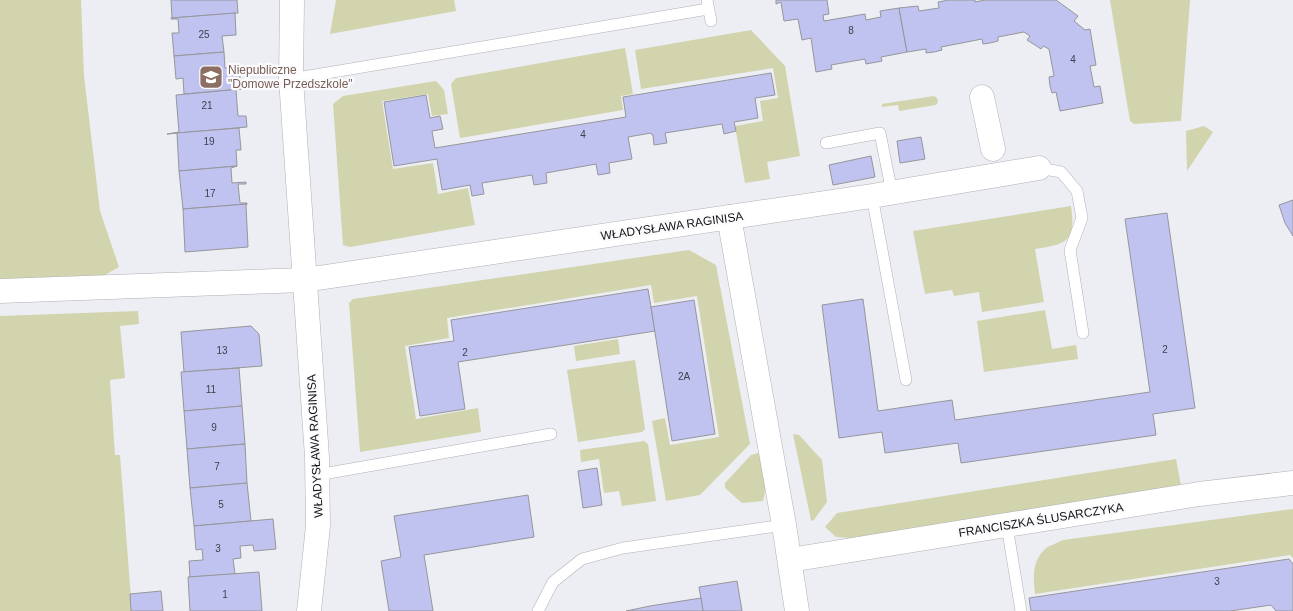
<svg xmlns="http://www.w3.org/2000/svg" width="1293" height="611" font-family="Arial,sans-serif">
	<style>
		.green { fill: #d1d4ad }
		.building { fill: #c0c3ef; stroke: #96969b }
		.lines { fill: none; stroke-linecap: round; stroke-linejoin: round }
		.service-casing { stroke: #b0b0b5; stroke-width: 12 }
		.minor-casing { stroke: #b0b0b5; stroke-width: 25 }
		.service { stroke: #fff; stroke-width: 11 }
		.minor { stroke: #fff; stroke-width: 24 }
		.labels { text-anchor: middle; dominant-baseline: central; stroke-width: 4.5; stroke-linejoin: round; paint-order: stroke }
		.number-label { font-size: 10px; fill: #3e3f4c }
		.education-label { font-size: 12px; fill: #785e54; stroke: #fbfbfe; text-anchor: start }
		.street-label { font-size: 12px; fill: #131315; stroke: #fbfbfe }
	</style>
	<rect width="100%" height="100%" fill="#edeef3"/>
	<g class="green">
		<path d="M0,0H81L84,76L100,211L119,267L98,279L0,281Z"/>
		<path d="M336,0H454L456,11L330,34Z"/>
		<path d="M1110,0H1190L1181,121L1134,124L1130,121Z"/>
		<path d="M751,30L785,66L800,156L767,162L770,179L745,183L735,126L763,121L760,101L778,98L773,68L641,89L635,50Z"/>
		<path d="M625,48L633,94L621,96L623,110L460,138L451,84L456,78Z"/>
		<path d="M436,81L444,90L448,114L432,116L428,94L382,101L393,169L433,163L438,194L468,188L475,225L350,247L343,245L333,104L343,96Z"/>
		<path d="M934,96L937,98L938,102L936,105L899,111L898,105L882,107V104Z"/>
		<path d="M1204,126L1213,132L1187,171L1186,131Z"/>
		<path d="M1071,206C1076,241 1068,244 1035,249L1044,302L982,312L979,292L954,296L952,290L925,294L913,231Z"/>
		<path d="M689,250L716,265L750,444L700,495L666,501L652,421L665,418L670,445L719,437L697,296L654,303L651,285L447,318L449,338L405,346L416,419L478,408L481,432L360,452L349,303L353,299Z"/>
		<path d="M1045,310L1052,349L1076,345L1078,359L984,372L977,321Z"/>
		<path d="M138,311L139,324L120,326L125,378L110,380L115,455H120L132,611H0V316Z"/>
		<path d="M618,339L620,354L576,361L574,346Z"/>
		<path d="M635,360L645,429L642,432L578,442L567,370Z"/>
		<path d="M793,434L799,435L822,460L827,502L813,521L811,520Z"/>
		<path d="M644,441L648,444L656,501L622,506L619,491L604,493L599,459L581,462L580,450Z"/>
		<path d="M759,453C762,469 768,485 763,501L742,503L725,488V483L751,455Z"/>
		<path d="M1176,459L1181,486L851,538L836,537L825,527L837,513Z"/>
		<path d="M1293,509V558L1290,555L1035,594C1033,578 1032,561 1045,549C1050,545 1058,543 1063,540Z"/>
	</g>
	<g class="building">
		<path d="M171,0H237L238,13L172,18Z"/>
		<path d="M776,0H827L829,14L823,15L824,21L865,14L866,20L881,17L880,11L899,8L907,52L881,57L882,61L866,64L865,59L831,65L832,69L816,72L811,38L802,40L798,19L784,21L781,2L776,4Z"/>
		<path d="M949,0H975V2L985,0H1056L1078,16L1074,21L1085,30L1090,29L1096,65L1090,66L1094,87L1100,86L1103,103L1060,111L1056,92L1052,93L1050,86L1049,77L1054,76L1049,49L1043,46L1041,49L1035,45L1027,40L1030,36L1024,32L998,37V41L990,43L983,44L982,39L941,47L942,50L934,52L926,53V49L907,52L899,8L918,6L919,11L939,8L938,2Z"/>
		<path d="M235,13L236,35L222,36L224,52L174,56L172,33H179L178,19H171V18Z"/>
		<path d="M224,52L225,68L239,67L241,89L184,94L183,78L176,79L174,56Z"/>
		<path d="M771,73L775,95L755,98L758,118L734,122L736,131L724,134L722,124L665,133L667,143L654,145L653,135H652L651,133L628,137L632,159L609,163L610,173L598,175L596,164L546,173L547,183L534,185L532,175L482,183L484,194L472,196L470,185L442,190L437,159L394,166L384,102L426,95L430,118L440,116L443,129L432,131L435,148L626,117L623,97Z"/>
		<path d="M241,89L236,90L238,116H246L247,127L167,134L179,132L176,95Z"/>
		<path d="M239,128L241,150H236L237,166L179,171L177,133Z"/>
		<path d="M921,137L925,159L900,163L897,141Z"/>
		<path d="M871,156L875,177L833,185L829,165Z"/>
		<path d="M237,166L231,168L232,183L246,182V184H238L240,203H247V204L183,209L179,171Z"/>
		<path d="M1293,200V236L1285,223L1279,205Z"/>
		<path d="M247,204L246,206L248,247L185,252L183,209Z"/>
		<path d="M1167,213L1195,408L1153,414L1156,435L961,463L958,443L885,453L882,432L839,438L822,305L863,299L878,411L952,400L955,420L1150,392L1125,219Z"/>
		<path d="M648,289L655,331L458,362L465,409L420,416L409,347L454,341L451,320Z"/>
		<path d="M694,300L715,434L672,441L651,307Z"/>
		<path d="M251,326L259,334L262,366L184,372L181,332Z"/>
		<path d="M239,368L242,406L184,411L181,372Z"/>
		<path d="M242,406L245,444L187,449L184,411Z"/>
		<path d="M245,444L247,483L190,488L187,449Z"/>
		<path d="M597,468L602,505L583,508L578,471Z"/>
		<path d="M247,483L251,521L194,526L190,488Z"/>
		<path d="M528,495L534,537L424,555L433,611H389L381,561L401,557L394,516Z"/>
		<path d="M273,519L276,549L254,551L253,545L240,546L241,558L233,559L235,574L190,577L189,561L203,560L202,549L196,550L194,526Z"/>
		<path d="M1289,559L1293,564V611H1276L1271,605L1230,611H1031L1029,598Z"/>
		<path d="M259,572L262,611H190L188,577Z"/>
		<path d="M737,581L742,611H703L699,587Z"/>
		<path d="M161,591L163,611H131L130,594Z"/>
		<path d="M701,598L703,611H626L650,606Z"/>
	</g>
	<g class="lines">
		<g class="service-casing">
			<g id="service">
				<path d="M707,0L711,21"/>
				<path d="M291,79L708,9"/>
				<path d="M826,143L880,133L892,193"/>
				<path d="M1039,168L1061,172L1077,191L1082,218L1070,250L1083,333"/>
				<path d="M872,196L906,380"/>
				<path d="M317,475L551,434"/>
				<path d="M1007,526L1021,611"/>
				<path d="M538,611L553,582L582,559L623,548L784,525"/>
			</g>
		</g>
		<g class="minor-casing">
			<g id="minor">
				<path d="M292,0L291,79L317,457L318,526L309,611"/>
				<path d="M982,97L993,149"/>
				<path d="M729,217L784,525L797,611"/>
				<path d="M0,291L305,280L872,196L1039,168"/>
				<path d="M790,560L1199,494L1293,483"/>
			</g>
		</g>
		<use href="#service" class="service"/>
		<use href="#minor" class="minor"/>
	</g>
	<defs>
		<g id="school-square" transform="scale(1.25)"><rect x="-9" y="-9" width="18" height="18" rx="4" fill="#8d6e63" stroke="#fbfbfe"/><path d="M0-5L7-2L0 1L-7-2ZM-4 1L0 2.5L4 1V4Q0 6-4 4Z" fill="#fff"/></g>
	</defs>
	<g fill-rule="evenodd">
		<use href="#school-square" x="211" y="77"/>
	</g>
	<g class="labels">
		<g class="number-label">
			<text x="851" y="30">8</text>
			<text x="204" y="34">25</text>
			<text x="1073" y="59">4</text>
			<text x="207" y="105">21</text>
			<text x="583" y="134">4</text>
			<text x="209" y="141">19</text>
			<text x="210" y="193">17</text>
			<text x="1165" y="349">2</text>
			<text x="222" y="350">13</text>
			<text x="465" y="352">2</text>
			<text x="684" y="376">2A</text>
			<text x="211" y="389">11</text>
			<text x="214" y="427">9</text>
			<text x="217" y="466">7</text>
			<text x="221" y="504">5</text>
			<text x="218" y="548">3</text>
			<text x="1217" y="581">3</text>
			<text x="225" y="594">1</text>
		</g>
		<g class="education-label">
			<text x="228" y="70">Niepubliczne<tspan x="228" dy="14">"Domowe Przedszkole"</tspan></text>
		</g>
		<g class="street-label">
			<text transform="translate(672 226) rotate(-8)">WŁADYSŁAWA RAGINISA</text>
			<text transform="translate(315 446) rotate(-93)">WŁADYSŁAWA RAGINISA</text>
			<text transform="translate(1041 520) rotate(-9)">FRANCISZKA ŚLUSARCZYKA</text>
		</g>
	</g>
</svg>
